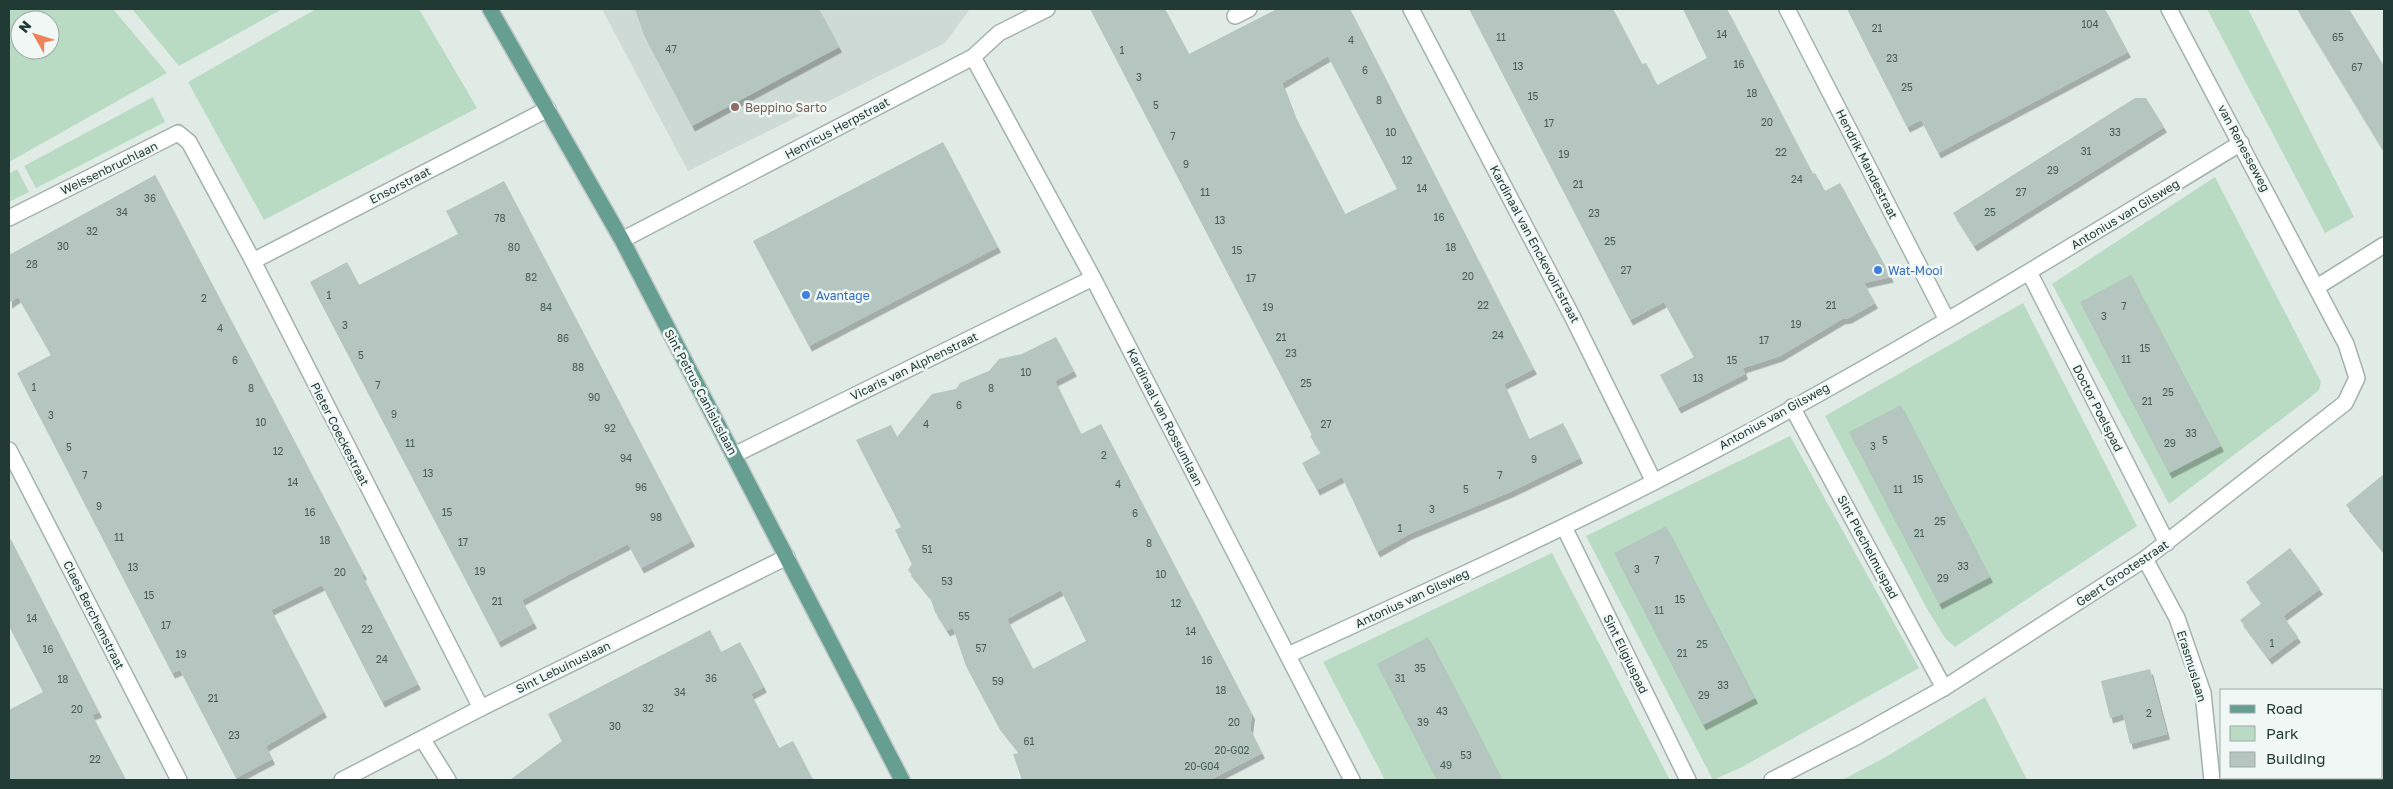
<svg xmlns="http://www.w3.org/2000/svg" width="2393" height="789" font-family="'Golos Text',sans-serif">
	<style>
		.built { fill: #cedad5 }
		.green { fill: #b9dbc3; fill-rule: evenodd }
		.building { fill: #b5c5bf; fill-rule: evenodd; filter: url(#shadow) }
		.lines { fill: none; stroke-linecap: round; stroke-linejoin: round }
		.minor-casing { stroke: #a3b2ad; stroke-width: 18 }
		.major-casing { stroke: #c1c8c6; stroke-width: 18 }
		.minor { stroke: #fff; stroke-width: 15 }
		.major { stroke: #669f92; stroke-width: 15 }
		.education-dot { fill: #8d6e63; stroke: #f0f7f4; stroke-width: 2 }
		.shop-dot { fill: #3f7fe0; stroke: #f0f7f4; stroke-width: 2 }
		.labels { text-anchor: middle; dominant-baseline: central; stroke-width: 5; stroke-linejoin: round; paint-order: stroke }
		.number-label { font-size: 10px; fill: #465d57 }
		.education-label { font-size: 12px; fill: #785e54; stroke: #f0f7f4; text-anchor: start }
		.street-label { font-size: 12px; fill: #213a34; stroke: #f0f7f4 }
		.shop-label { font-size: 12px; fill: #366cbe; stroke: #f0f7f4; text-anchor: start }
	</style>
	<defs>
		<filter id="shadow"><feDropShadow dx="3" dy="5.5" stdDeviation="0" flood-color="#0004"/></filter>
	</defs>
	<rect width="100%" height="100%" fill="#e0ebe6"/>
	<path class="built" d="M602,9H970L945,43L688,171Z"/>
	<g class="green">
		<path d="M9,9H113L167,73L9,162ZM20,20H50V50H20Z"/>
		<path d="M132,9H282L179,66Z"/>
		<path d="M316,9H419L477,108L264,220L188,82Z"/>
		<path d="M2207,9H2248L2354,217L2325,233Z"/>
		<path d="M153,97L165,122L36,188L24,166Z"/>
		<path d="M17,169L29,192L9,202V174Z"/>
		<path d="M2215,177L2321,382L2319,390L2307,400L2169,504L2052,284Z"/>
		<path d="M2023,303L2137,526L1955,647L1945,638L1926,607L1825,416Z"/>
		<path d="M1790,436L1919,668L1742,767L1713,780L1586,536Z"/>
		<path d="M1552,553L1670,780H1385L1323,662Z"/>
		<path d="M1985,697L2027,780H1842L1884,758Z"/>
	</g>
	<g class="building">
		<path d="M635,9H819L839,47L692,126L644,35Z"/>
		<path d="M1090,9H1165L1189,54L1277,9H1350L1534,369L1504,384L1529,439L1563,423L1580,458L1510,492L1409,534L1377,552L1342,477L1317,490L1302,463L1321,453L1310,436L1312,435ZM1328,56L1397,189L1345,214L1293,112L1282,83Z"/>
		<path d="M1469,9H1613L1642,64L1646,63L1657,85L1707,58L1683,9H1727L1813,174L1815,173L1825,191L1840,183L1891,277L1864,283L1875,303L1849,318L1842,319L1780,356L1743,368L1745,374L1678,408L1660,375L1694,357L1664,302L1630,320Z"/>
		<path d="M1847,9H2105L2128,52L1938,153L1921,120L1907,127Z"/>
		<path d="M2297,9H2349L2384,66V152Z"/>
		<path d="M2135,98H2146L2164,127L1974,246L1953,213Z"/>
		<path d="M943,142L998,247L809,346L753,241Z"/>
		<path d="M155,175L364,574L362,575L418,684L382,702L322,585L271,610L324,712L266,746L272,759L236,778L180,670L172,673L17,373L51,355L18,297L9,303V255Z"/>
		<path d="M504,181L692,541L641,568L628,544L568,575L522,600L534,623L498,642L310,282L347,262L359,285L458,234L446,211Z"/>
		<path d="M2131,275L2221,446L2169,473L2080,302Z"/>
		<path d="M1056,337L1074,371L1055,381L1081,434L1101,424L1252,714L1250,729L1262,753L1210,780H1022L1013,754L1020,753L997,724L966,666L953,628L947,631L935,612L930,597L908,570L912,564L895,530L901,527L856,440L891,425L897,437L932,394L956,389L960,383L989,371L999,359L1022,354ZM1061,590L1086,641L1033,669L1007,619Z"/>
		<path d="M1901,405L1990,577L1939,604L1849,432Z"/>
		<path d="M2384,474V552L2346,505Z"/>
		<path d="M1666,526L1755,698L1703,725L1614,553Z"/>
		<path d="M9,536L99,712L92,715L126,780H9V710L43,692L9,626Z"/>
		<path d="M2290,548L2320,589L2283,616L2298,637L2269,659L2240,620L2262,603L2246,582Z"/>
		<path d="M710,630L721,652L740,642L764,687L751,694L779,748L793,741L813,780H510L562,741L548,714Z"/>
		<path d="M1428,637L1473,723L1502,780H1437L1377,664Z"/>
		<path d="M2150,669L2167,734L2130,744L2123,714L2110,718L2101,681Z"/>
	</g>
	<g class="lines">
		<g class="minor-casing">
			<g id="minor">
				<path d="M1411,9L1572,316L1654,482"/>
				<path d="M1787,9L1947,320"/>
				<path d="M1235,16L1249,9"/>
				<path d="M973,57L1093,278L1352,780"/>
				<path d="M9,218L178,133L189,142L253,261L481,708"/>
				<path d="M622,240L973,57L999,33L1047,9"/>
				<path d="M253,261L548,109"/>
				<path d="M2029,272L2167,543"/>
				<path d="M2317,287L2384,245"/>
				<path d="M1792,407L1944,688"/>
				<path d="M9,450L179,780"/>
				<path d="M734,455L1093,278"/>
				<path d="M1564,527L1688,780"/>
				<path d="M2145,559L2177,618L2203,693L2212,780"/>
				<path d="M1288,655C1410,599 1532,544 1652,483C1854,380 2048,261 2241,143"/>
				<path d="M423,740L448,780"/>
				<path d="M342,780L481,708L787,557"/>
				<path d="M1772,780L1858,736L1944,688L2145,559L2345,403L2357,378L2346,344L2169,9"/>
			</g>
		</g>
		<g class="major-casing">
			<path id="major" d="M490,9L622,240L902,780"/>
		</g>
		<use href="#minor" class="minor"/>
		<use href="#major" class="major"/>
	</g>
	<circle class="education-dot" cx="735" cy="107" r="5"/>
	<g class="shop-dot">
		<circle cx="1878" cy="270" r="5"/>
		<circle cx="806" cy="295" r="5"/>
	</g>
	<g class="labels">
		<g class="number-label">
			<text x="2090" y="24">104</text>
			<text x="1877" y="28">21</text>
			<text x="1722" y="34">14</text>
			<text x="1501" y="37">11</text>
			<text x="2338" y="37">65</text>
			<text x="1351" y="40">4</text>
			<text x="671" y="49">47</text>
			<text x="1122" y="50">1</text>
			<text x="1892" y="58">23</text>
			<text x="1739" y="64">16</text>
			<text x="1518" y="66">13</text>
			<text x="2357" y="67">67</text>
			<text x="1365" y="70">6</text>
			<text x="1139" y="77">3</text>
			<text x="1907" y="87">25</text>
			<text x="1752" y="93">18</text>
			<text x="1533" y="96">15</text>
			<text x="1379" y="100">8</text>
			<text x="1156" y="105">5</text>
			<text x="1767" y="122">20</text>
			<text x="1549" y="123">17</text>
			<text x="1391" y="132">10</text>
			<text x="2115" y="132">33</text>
			<text x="1173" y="136">7</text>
			<text x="2086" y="151">31</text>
			<text x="1781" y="152">22</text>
			<text x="1564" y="154">19</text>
			<text x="1407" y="160">12</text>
			<text x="1186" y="164">9</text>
			<text x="2053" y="170">29</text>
			<text x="1797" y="179">24</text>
			<text x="1578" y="184">21</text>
			<text x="1422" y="188">14</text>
			<text x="1205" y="192">11</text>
			<text x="2021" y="192">27</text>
			<text x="150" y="198">36</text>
			<text x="122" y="212">34</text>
			<text x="1990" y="212">25</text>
			<text x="1594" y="213">23</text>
			<text x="1439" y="217">16</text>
			<text x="500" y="218">78</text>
			<text x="1220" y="220">13</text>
			<text x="92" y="231">32</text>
			<text x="1610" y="241">25</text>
			<text x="63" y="246">30</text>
			<text x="514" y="247">80</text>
			<text x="1451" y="247">18</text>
			<text x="1237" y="250">15</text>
			<text x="32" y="264">28</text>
			<text x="1626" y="270">27</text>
			<text x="1468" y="276">20</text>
			<text x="531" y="277">82</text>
			<text x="1251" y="278">17</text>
			<text x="329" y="295">1</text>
			<text x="204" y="298">2</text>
			<text x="1483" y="305">22</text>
			<text x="1831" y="305">21</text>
			<text x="2124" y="306">7</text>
			<text x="546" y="307">84</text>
			<text x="1268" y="307">19</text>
			<text x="2104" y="316">3</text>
			<text x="1796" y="324">19</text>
			<text x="345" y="325">3</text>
			<text x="220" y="328">4</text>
			<text x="1498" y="335">24</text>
			<text x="1281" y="337">21</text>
			<text x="563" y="338">86</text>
			<text x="1764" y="340">17</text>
			<text x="2145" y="348">15</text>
			<text x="1291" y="353">23</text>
			<text x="361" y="355">5</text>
			<text x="2126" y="359">11</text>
			<text x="235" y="360">6</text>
			<text x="1732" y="360">15</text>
			<text x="578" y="367">88</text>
			<text x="1026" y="372">10</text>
			<text x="1698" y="378">13</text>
			<text x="1306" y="383">25</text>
			<text x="378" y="385">7</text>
			<text x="34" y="387">1</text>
			<text x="251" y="388">8</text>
			<text x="991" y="388">8</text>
			<text x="2168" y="392">25</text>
			<text x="594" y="397">90</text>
			<text x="2147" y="401">21</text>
			<text x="959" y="405">6</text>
			<text x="394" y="414">9</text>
			<text x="51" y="415">3</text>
			<text x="261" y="422">10</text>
			<text x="926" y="424">4</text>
			<text x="1326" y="424">27</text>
			<text x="610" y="428">92</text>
			<text x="2191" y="433">33</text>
			<text x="1885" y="440">5</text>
			<text x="410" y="443">11</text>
			<text x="2170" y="443">29</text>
			<text x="1873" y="446">3</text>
			<text x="69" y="447">5</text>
			<text x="278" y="451">12</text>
			<text x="1104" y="455">2</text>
			<text x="626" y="458">94</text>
			<text x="1534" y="459">9</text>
			<text x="428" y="473">13</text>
			<text x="85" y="475">7</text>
			<text x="1500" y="475">7</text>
			<text x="1918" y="479">15</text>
			<text x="293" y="482">14</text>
			<text x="1118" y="484">4</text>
			<text x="641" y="487">96</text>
			<text x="1466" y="489">5</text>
			<text x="1898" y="489">11</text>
			<text x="99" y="506">9</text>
			<text x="1432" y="509">3</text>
			<text x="310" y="512">16</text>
			<text x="447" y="512">15</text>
			<text x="1135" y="513">6</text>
			<text x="656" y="517">98</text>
			<text x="1940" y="521">25</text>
			<text x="1400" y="528">1</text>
			<text x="1919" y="533">21</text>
			<text x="119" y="537">11</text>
			<text x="325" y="540">18</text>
			<text x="463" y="542">17</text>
			<text x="1149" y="543">8</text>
			<text x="927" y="549">51</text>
			<text x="1657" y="560">7</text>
			<text x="1963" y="566">33</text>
			<text x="133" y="567">13</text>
			<text x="1637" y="569">3</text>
			<text x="480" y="571">19</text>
			<text x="340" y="572">20</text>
			<text x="1161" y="574">10</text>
			<text x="1943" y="578">29</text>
			<text x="947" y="581">53</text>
			<text x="149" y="595">15</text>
			<text x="1680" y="599">15</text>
			<text x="497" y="601">21</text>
			<text x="1176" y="603">12</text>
			<text x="1659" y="610">11</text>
			<text x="964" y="616">55</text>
			<text x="32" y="618">14</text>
			<text x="166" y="625">17</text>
			<text x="367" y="629">22</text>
			<text x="1191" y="631">14</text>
			<text x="2272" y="643">1</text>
			<text x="1702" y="644">25</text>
			<text x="981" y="648">57</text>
			<text x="48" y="649">16</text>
			<text x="1682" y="653">21</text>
			<text x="181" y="654">19</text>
			<text x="382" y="659">24</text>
			<text x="1207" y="660">16</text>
			<text x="1420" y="668">35</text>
			<text x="711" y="678">36</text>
			<text x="1400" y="678">31</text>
			<text x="63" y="679">18</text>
			<text x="998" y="681">59</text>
			<text x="1723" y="685">33</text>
			<text x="1221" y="690">18</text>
			<text x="680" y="692">34</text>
			<text x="1704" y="695">29</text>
			<text x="213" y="698">21</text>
			<text x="648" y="708">32</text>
			<text x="77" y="709">20</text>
			<text x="1442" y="711">43</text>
			<text x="2149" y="713">2</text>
			<text x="1234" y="722">20</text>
			<text x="1423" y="722">39</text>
			<text x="615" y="726">30</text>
			<text x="234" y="735">23</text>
			<text x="1029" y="741">61</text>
			<text x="1232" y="750">20-G02</text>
			<text x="1466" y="755">53</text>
			<text x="95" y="759">22</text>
			<text x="1446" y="765">49</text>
			<text x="1202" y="766">20-G04</text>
		</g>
		<g class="education-label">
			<text x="745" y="107">Beppino Sarto</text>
		</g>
		<g class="street-label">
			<text transform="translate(837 128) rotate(-28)">Henricus Herpstraat</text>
			<text transform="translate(2244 148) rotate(62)">van Renesseweg</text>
			<text transform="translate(1867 164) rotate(63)">Hendrik Mandestraat</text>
			<text transform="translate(109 168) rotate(-26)">Weissenbruchlaan</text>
			<text transform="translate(400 185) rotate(-27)">Ensorstraat</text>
			<text transform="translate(2125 214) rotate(-31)">Antonius van Gilsweg</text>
			<text transform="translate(1535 244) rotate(62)">Kardinaal van Enckevoirtstraat</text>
			<text transform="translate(914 366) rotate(-26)">Vicaris van Alphenstraat</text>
			<text transform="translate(701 392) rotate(62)">Sint Petrus Canisiuslaan</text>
			<text transform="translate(2098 408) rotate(63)">Doctor Poelspad</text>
			<text transform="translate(1774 416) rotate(-29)">Antonius van Gilsweg</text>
			<text transform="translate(1165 417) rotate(63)">Kardinaal van Rossumlaan</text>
			<text transform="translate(340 434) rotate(63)">Pieter Coeckestraat</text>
			<text transform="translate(1868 547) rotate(62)">Sint Plechelmuspad</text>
			<text transform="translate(2122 573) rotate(-34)">Geert Grootestraat</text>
			<text transform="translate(1412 598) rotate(-25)">Antonius van Gilsweg</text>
			<text transform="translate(94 615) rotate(63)">Claes Berchemstraat</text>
			<text transform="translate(1626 654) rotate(64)">Sint Eligiuspad</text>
			<text transform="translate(2192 666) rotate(73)">Erasmuslaan</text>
			<text transform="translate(563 667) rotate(-26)">Sint Lebuinuslaan</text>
		</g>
		<g class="shop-label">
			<text x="1888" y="270">Wat-Mooi</text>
			<text x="816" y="295">Avantage</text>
		</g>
	</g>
	<rect width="2393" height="789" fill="none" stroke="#213a34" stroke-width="20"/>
	<rect x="2220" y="689" width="162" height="90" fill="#f0f7f4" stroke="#9daba7"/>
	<rect x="2230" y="705" width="25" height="8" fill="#669f92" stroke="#9daba7"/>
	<text x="2266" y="714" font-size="15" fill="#213a34">Road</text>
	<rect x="2230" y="726" width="25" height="15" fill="#b9dbc3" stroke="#9daba7"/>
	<text x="2266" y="739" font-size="15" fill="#213a34">Park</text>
	<rect x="2230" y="752" width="25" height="15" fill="#b5c5bf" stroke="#9daba7"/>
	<text x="2266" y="764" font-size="15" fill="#213a34">Building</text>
	<g transform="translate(35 35) rotate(309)"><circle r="24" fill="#f0f7f4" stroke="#9daba7"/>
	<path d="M0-4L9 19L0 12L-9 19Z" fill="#ee835b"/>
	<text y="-8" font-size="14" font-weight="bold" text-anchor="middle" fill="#213a34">N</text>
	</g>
</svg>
